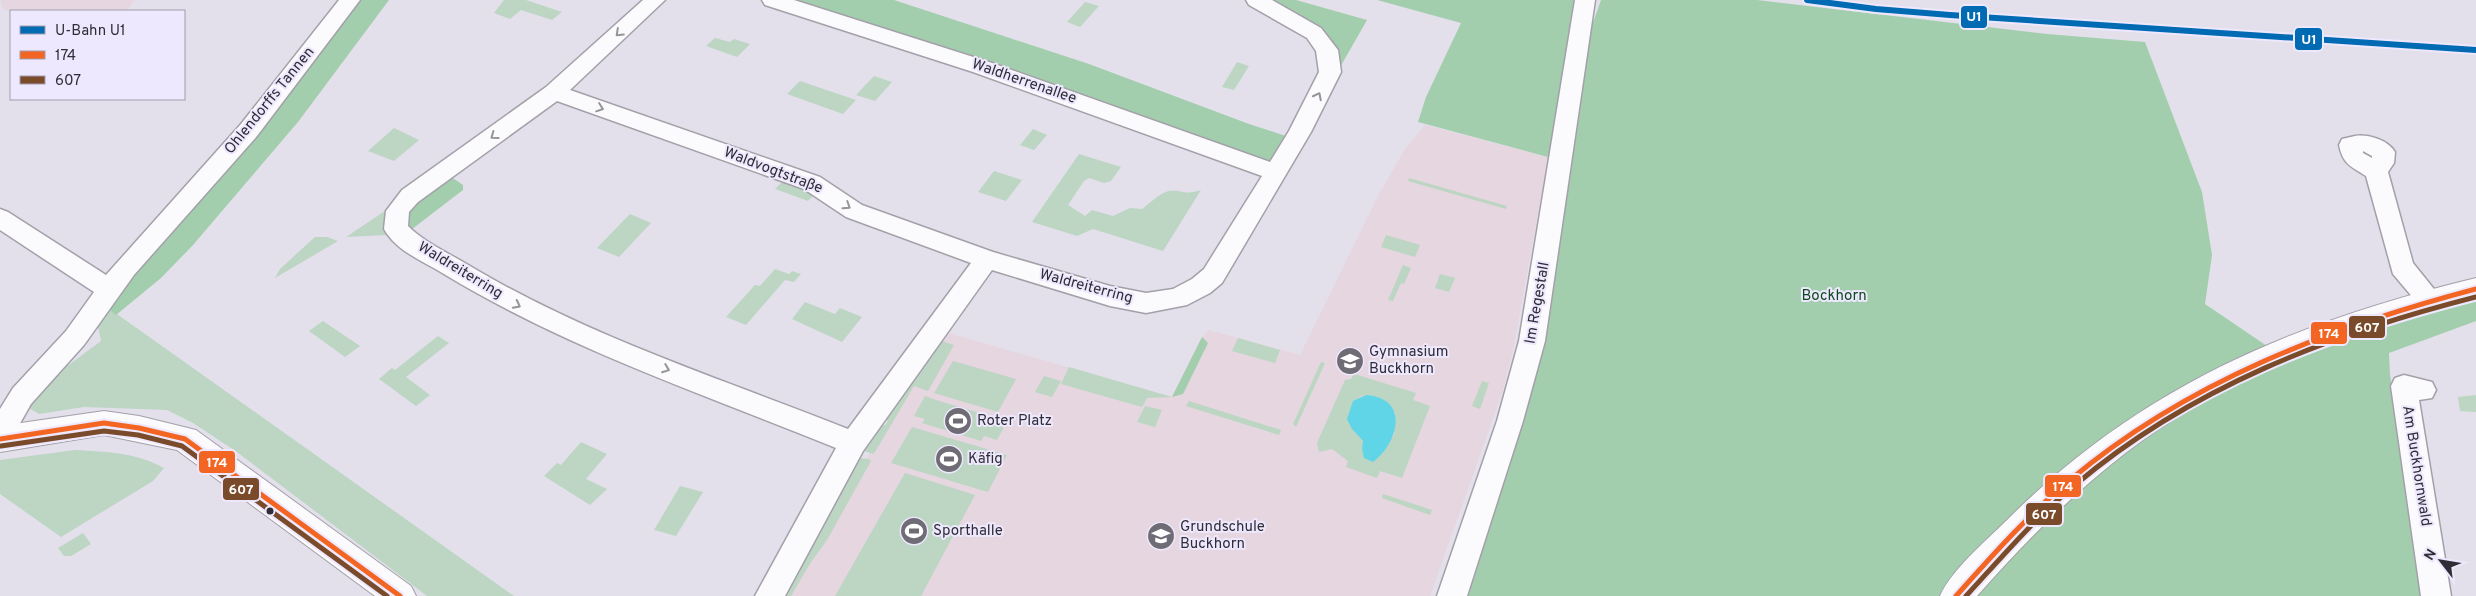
<svg xmlns="http://www.w3.org/2000/svg" width="2476" height="596" font-family="Overpass,sans-serif">
	<style>
		.education { fill: #e5d6df }
		.green { fill: #bcd6c3; fill-rule: evenodd }
		.forest { fill: #a2cead }
		.water { fill: #60d5e7 }
		.lines { fill: none; stroke-linecap: round; stroke-linejoin: round }
		.minor-casing { stroke: #a3a0a9; stroke-width: 3 }
		.major-casing { stroke: #a3a0a9; stroke-width: 2 }
		.minor { fill: #fbfafc; fill-rule: evenodd }
		.major { fill: #fbfafc; fill-rule: evenodd }
		.bus-1-casing { stroke: #eee8fe; stroke-width: 9 }
		.bus-2-casing { stroke: #eee8fe; stroke-width: 9 }
		.bus-1 { stroke: #f26522; stroke-width: 5 }
		.bus-2 { stroke: #7a4b2a; stroke-width: 5 }
		.metro-1-casing { stroke: #eee8fe; stroke-width: 10 }
		.metro-1 { stroke: #006ab3; stroke-width: 6 }
		.oneway { stroke: #969499 }
		.bus-dot { fill: #302d36; stroke: #eee8fe; stroke-width: 2 }
		.labels { text-anchor: middle; dominant-baseline: central; stroke-width: 4; stroke-linejoin: round; paint-order: stroke }
		.street-label { font-size: 15px; fill: #302d36; stroke: #eee8fe }
		.park-label { font-size: 15px; fill: #0d4a1d; stroke: #eee8fe }
		.poi-label { font-size: 15px; fill: #302d36; stroke: #eee8fe; text-anchor: start }
		.line-badge { stroke: #eee8fe; stroke-width: 2 }
		.badge-label { font-size: 14px; text-anchor: middle; font-weight: bold; fill: #fff }
	</style>
	<rect width="100%" height="100%" fill="#e3e0eb"/>
	<g class="education">
		<path d="M0,0H134L128,9L122,11H11L4,10Z"/>
		<path d="M1425,125L1548,157L1513,351L1503,390L1430,596H788L899,402L948,333L1172,397L1202,337L1209,330L1300,355L1379,194L1405,149Z"/>
	</g>
	<g class="green">
		<path d="M504,0H526L562,12L552,20L521,10L510,19L494,13Z"/>
		<path d="M1085,2L1099,6L1080,27L1067,22Z"/>
		<path d="M715,38L730,42L734,39L750,44L737,57L706,46Z"/>
		<path d="M1237,62L1249,66L1234,90L1222,87Z"/>
		<path d="M874,76L892,82L875,101L856,95Z"/>
		<path d="M800,81L856,100L843,114L787,94Z"/>
		<path d="M394,128L419,140L394,161L368,151Z"/>
		<path d="M1033,129L1047,135L1034,150L1020,145Z"/>
		<path d="M1079,154L1121,167L1111,181L1104,183L1089,178L1084,181L1068,205L1085,216L1092,210L1113,216L1130,208L1142,209C1150,203 1160,193 1169,191C1183,189 1183,196 1201,190L1163,251L1093,229L1077,236L1032,222Z"/>
		<path d="M994,171L1022,180L1006,201L978,192Z"/>
		<path d="M786,178L795,181L814,195L808,201L775,189Z"/>
		<path d="M1409,178L1507,206L1506,209L1408,181Z"/>
		<path d="M385,211L387,235L346,237Z"/>
		<path d="M630,214L651,223L619,257L597,248Z"/>
		<path d="M1386,235L1420,245L1415,257L1381,247Z"/>
		<path d="M315,237H327L338,241L275,278L280,269Z"/>
		<path d="M1403,265L1411,268L1404,284L1401,283L1393,301L1388,300Z"/>
		<path d="M775,269L789,274L792,271L801,274L794,282L785,280L746,325L726,317L755,285L760,286Z"/>
		<path d="M1440,274L1455,278L1449,292L1435,288Z"/>
		<path d="M100,302L514,596H427L237,452L193,423L167,410L84,407L39,414L27,407L51,378L101,341L98,327L75,338Z"/>
		<path d="M805,302L835,314L840,308L862,317L842,342L792,319Z"/>
		<path d="M323,321L360,346L345,357L309,331Z"/>
		<path d="M438,336L449,343L406,377L430,395L416,406L379,379L392,368L395,370Z"/>
		<path d="M1238,338L1280,350L1275,363L1232,351Z"/>
		<path d="M942,341L954,345L928,391L914,386L875,452L873,454L864,451L880,425H885L888,421L885,420L936,346Z"/>
		<path d="M953,361L1016,379L998,412L934,393Z"/>
		<path d="M1321,362L1325,363L1296,427L1293,424Z"/>
		<path d="M1069,367L1172,397L1147,398L1142,407L1061,384Z"/>
		<path d="M1354,374L1416,393L1413,400L1430,406L1402,478L1380,471L1377,478L1346,467L1348,461L1332,449L1319,452L1317,443L1345,380L1351,379ZM1365,395L1383,400L1395,413L1394,436L1362,448L1363,441L1352,429L1359,397Z"/>
		<path d="M1044,376L1061,381L1052,397L1035,392Z"/>
		<path d="M1482,381L1489,383L1480,409L1472,406Z"/>
		<path d="M2476,395V412L2460,411L2458,397Z"/>
		<path d="M925,396L936,400L1007,421L997,440L984,436L981,441L922,423L925,419L914,416Z"/>
		<path d="M1189,401L1281,430L1279,435L1186,406Z"/>
		<path d="M1145,406L1162,410L1155,427L1137,422Z"/>
		<path d="M912,427L1007,455L988,492L891,463Z"/>
		<path d="M581,442L607,454L586,479L607,489L590,505L544,476L557,463L561,465Z"/>
		<path d="M75,450C107,452 135,452 164,468L153,481L61,537L0,494V460Z"/>
		<path d="M859,458L869,459L871,461L827,540L811,562L791,596H784Z"/>
		<path d="M905,473L975,495L921,596H835Z"/>
		<path d="M680,486L703,492L676,536L654,530Z"/>
		<path d="M1383,494L1432,510L1430,515L1382,498Z"/>
		<path d="M83,533L91,544L71,556H64L58,548Z"/>
	</g>
	<g class="forest">
		<path d="M350,0H389L298,122L193,245L161,278L116,315L100,302Z"/>
		<path d="M785,0H894L1089,64L1249,124L1295,139L1279,166Z"/>
		<path d="M1256,0H1296L1367,20L1339,69L1327,50Z"/>
		<path d="M1377,0H1574L1559,115L1548,157L1418,122L1426,97L1461,23Z"/>
		<path d="M1601,0H1757L2047,34L2145,42L2202,192L2212,255L2205,304L2267,346L2026,506L1940,596H1462L1587,40Z"/>
		<path d="M444,172L463,185V190L403,236L397,211Z"/>
		<path d="M2476,296V321L2389,353L2390,375L2424,596H1971C2053,508 2142,426 2250,373C2322,338 2400,319 2476,296Z"/>
		<path d="M1202,337L1208,343L1183,394L1172,397Z"/>
	</g>
	<path class="water" d="M1366,395C1410,398 1399,443 1373,462L1364,458L1362,448L1363,441L1352,429L1347,419L1353,401Z"/>
	<g class="lines">
		<g class="minor-casing">
			<g id="minor">
				<path d="M339,0H360L257,136L134,275L84,345L31,404L10,441L0,444V409L13,388L66,331L94,292L0,230V209L8,212L106,275L241,124Z"/>
				<path d="M643,0H665L570,90L820,177L862,205L993,252L1110,286L1146,293L1173,289L1192,279L1204,269L1262,176L973,72L765,5L762,0H794L989,62L1270,162L1289,131L1319,72L1316,51L1307,38L1249,5L1246,0H1272L1321,28L1338,50L1341,72L1311,132L1222,283L1210,293L1187,305L1146,313L1110,306L992,270L863,451L785,596H755L836,448C703,394 568,349 444,274C423,261 396,251 384,229L386,211L402,190L546,87ZM557,101L804,189L846,217L971,263L848,429C722,379 592,338 475,269C453,255 426,244 408,226L409,212L418,202Z"/>
				<path d="M1575,0H1595L1545,341L1523,421L1467,596H1437L1497,421L1519,341Z"/>
				<path d="M2355,136C2368,134 2388,140 2395,152L2394,163L2388,172L2413,263L2442,299L2438,306L2429,309L2420,306L2393,274L2366,176C2350,166 2343,164 2339,145L2342,139ZM2363,151L2372,156V158L2363,153Z"/>
				<path d="M2404,375L2432,382L2436,390L2432,398L2419,400L2451,596H2421L2391,386L2395,378Z"/>
			</g>
		</g>
		<g class="major-casing">
			<g id="major">
				<path d="M2476,278V300C2351,330 2227,375 2124,454C2070,496 2022,545 1977,596H1940C1952,569 1986,541 2007,520C2141,386 2294,322 2476,278Z"/>
				<path d="M104,411L139,416L196,430L411,586L416,596H375L177,450L104,435L0,452V426Z"/>
			</g>
		</g>
		<use href="#minor" class="minor"/>
		<use href="#major" class="major"/>
		<g class="bus-1-casing">
			<g id="bus-1">
				<path d="M0,439L104,423L139,428L185,439L400,596"/>
				<path d="M1956,596C1992,556 2028,515 2070,480C2188,381 2329,328 2476,289"/>
			</g>
		</g>
		<g class="bus-2-casing">
			<g id="bus-2">
				<path d="M1,446L104,431L138,435L182,446L387,596"/>
				<path d="M1966,596C2001,558 2035,518 2075,485C2191,387 2331,334 2476,297"/>
			</g>
		</g>
		<use href="#bus-1" class="bus-1"/>
		<use href="#bus-2" class="bus-2"/>
		<g class="metro-1-casing">
			<path id="metro-1" d="M1807,0L1876,9L1950,15L2476,50"/>
		</g>
		<use href="#metro-1" class="metro-1"/>
	</g>
	<defs><path id="oneway-chevron" d="M-2-3.5L2.5 0L-2 3.5" fill="none" stroke-width="1.6" stroke-linecap="round" stroke-linejoin="round" transform="scale(1.25)"/></defs>
	<g class="oneway">
		<use href="#oneway-chevron" transform="translate(619 33) rotate(137)"/>
		<use href="#oneway-chevron" transform="translate(1318 96) rotate(-63)"/>
		<use href="#oneway-chevron" transform="translate(600 108) rotate(19)"/>
		<use href="#oneway-chevron" transform="translate(494 136) rotate(144)"/>
		<use href="#oneway-chevron" transform="translate(847 206) rotate(33)"/>
		<use href="#oneway-chevron" transform="translate(517 305) rotate(27)"/>
		<use href="#oneway-chevron" transform="translate(666 369) rotate(21)"/>
	</g>
	<defs>
		<g id="school-disc" transform="scale(1.4375)"><circle r="9.5" fill="#6f6c75" stroke="#eee8fe"/><path d="M0-5L7-2L0 1L-7-2ZM-4 1L0 2.5L4 1V4Q0 6-4 4Z" fill="#fff"/></g>
		<g id="stadium-disc" transform="scale(1.4375)"><circle r="9.5" fill="#6f6c75" stroke="#eee8fe"/><path d="M0-5a6.5 5 0 1 0 0 10a6.5 5 0 1 0 0-10ZM-3.5-1.8h7v3.6h-7Z" fill="#fff"/></g>
	</defs>
	<g fill-rule="evenodd">
		<use href="#school-disc" x="1350" y="361"/>
		<use href="#stadium-disc" x="958" y="421"/>
		<use href="#stadium-disc" x="949" y="459"/>
		<use href="#stadium-disc" x="914" y="531"/>
		<use href="#school-disc" x="1161" y="536"/>
	</g>
	<circle class="bus-dot" cx="270" cy="511" r="4.5"/>
	<g class="labels">
		<g class="street-label">
			<text transform="translate(1024 82) rotate(19)">Waldherrenallee</text>
			<text transform="translate(270 101) rotate(-51)">Ohlendorffs Tannen</text>
			<text transform="translate(773 171) rotate(21)">Waldvogtstraße</text>
			<text transform="translate(460 271) rotate(31)">Waldreiterring</text>
			<text transform="translate(1086 287) rotate(15)">Waldreiterring</text>
			<text transform="translate(1538 303) rotate(-80)">Im Regestall</text>
			<text transform="translate(2416 466) rotate(81)">Am Buckhornwald</text>
		</g>
		<g class="park-label">
			<text x="1834" y="296">Bockhorn</text>
		</g>
		<g class="poi-label">
			<text x="1369" y="352">Gymnasium<tspan x="1369" dy="17">Buckhorn</tspan></text>
			<text x="977" y="421">Roter Platz</text>
			<text x="968" y="459">Käfig</text>
			<text x="1180" y="527">Grundschule<tspan x="1180" dy="17">Buckhorn</tspan></text>
			<text x="933" y="531">Sporthalle</text>
		</g>
	</g>
	<g class="line-badge">
		<rect x="1960" y="5" width="28" height="24" rx="5" fill="#006ab3"/>
		<rect x="2294" y="27" width="29" height="24" rx="5" fill="#006ab3"/>
		<rect x="2348" y="315" width="38" height="24" rx="5" fill="#7a4b2a"/>
		<rect x="2310" y="321" width="38" height="24" rx="5" fill="#f26522"/>
		<rect x="198" y="450" width="38" height="24" rx="5" fill="#f26522"/>
		<rect x="2044" y="474" width="38" height="24" rx="5" fill="#f26522"/>
		<rect x="222" y="477" width="38" height="24" rx="5" fill="#7a4b2a"/>
		<rect x="2025" y="502" width="38" height="24" rx="5" fill="#7a4b2a"/>
	</g>
	<g class="badge-label">
		<text x="1974" y="21">U1</text>
		<text x="2309" y="44">U1</text>
		<text x="2367" y="332">607</text>
		<text x="2329" y="338">174</text>
		<text x="217" y="467">174</text>
		<text x="2063" y="491">174</text>
		<text x="241" y="494">607</text>
		<text x="2044" y="519">607</text>
	</g>
	<rect x="10" y="10" width="175" height="90" fill="#eee8fe" stroke="#a29dae"/>
	<rect x="20" y="26" width="25" height="8" fill="#006ab3" stroke="#a29dae"/>
	<text x="55" y="35" font-size="15" fill="#302d36">U-Bahn U1</text>
	<rect x="20" y="51" width="25" height="8" fill="#f26522" stroke="#a29dae"/>
	<text x="55" y="60" font-size="15" fill="#302d36">174</text>
	<rect x="20" y="76" width="25" height="8" fill="#7a4b2a" stroke="#a29dae"/>
	<text x="55" y="85" font-size="15" fill="#302d36">607</text>
	<g transform="translate(2441 561) rotate(301)" stroke="#eee8fe" stroke-width="4" paint-order="stroke">
	<path d="M0-4L9 19L0 12L-9 19Z" fill="#302d36"/>
	<text y="-8" font-size="14" font-weight="bold" text-anchor="middle" fill="#302d36">N</text>
	</g>
</svg>
